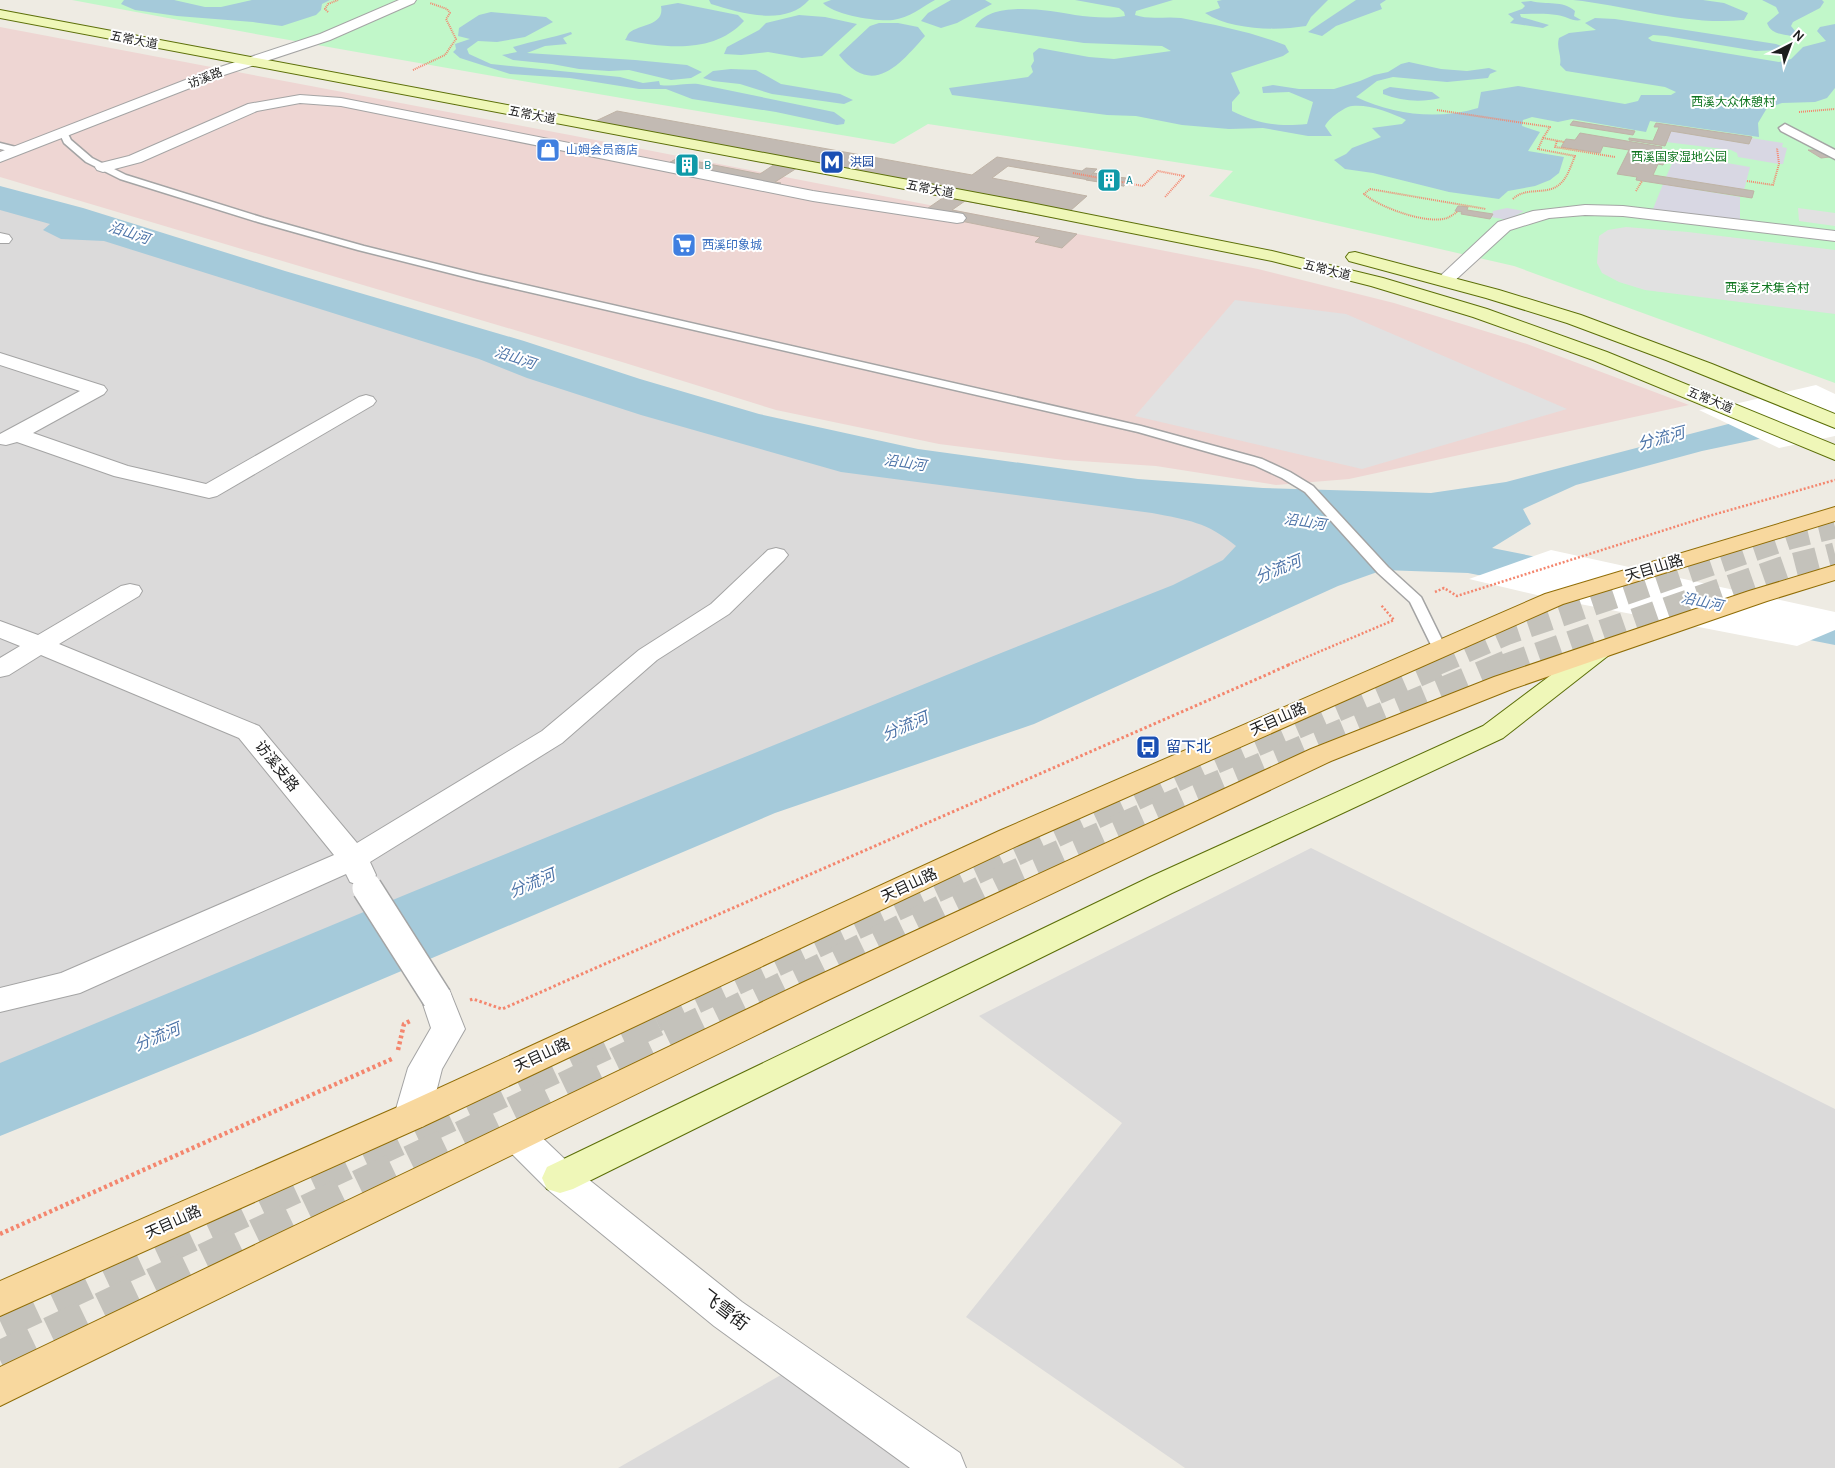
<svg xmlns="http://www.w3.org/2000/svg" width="1835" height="1468" font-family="Karla,'Noto Sans SC',sans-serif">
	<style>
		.residential { fill: #dbdada }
		.commercial { fill: #eed6d3 }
		.park { fill: #c1f7c9 }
		.parking { fill: #e1e1e1 }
		.plaza { fill: #d8d7e3 }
		.water { fill: #a5cada }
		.pier { fill: #fff }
		.building { fill: #c2bab3; stroke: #bfb3a6 }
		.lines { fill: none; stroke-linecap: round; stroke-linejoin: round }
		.trunk-tunnel-far2 { stroke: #c4c2bb; stroke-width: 23; stroke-dasharray: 23 11; stroke-linecap: butt }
		.trunk-tunnel-far1 { stroke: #c4c2bb; stroke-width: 29; stroke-dasharray: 29 15; stroke-linecap: butt }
		.trunk-tunnel { stroke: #c4c2bb; stroke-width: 38; stroke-dasharray: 38 19; stroke-linecap: butt }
		.service-casing { stroke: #a4a4a4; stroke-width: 3 }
		.pedestrian-casing { stroke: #a4a4a4; stroke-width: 3 }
		.minor-casing { stroke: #a4a4a4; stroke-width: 2 }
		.tertiary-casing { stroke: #a4a4a4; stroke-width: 2 }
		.secondary-casing { stroke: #5c6f09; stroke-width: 2 }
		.primary-casing { stroke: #906d06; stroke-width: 2 }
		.path-far3 { stroke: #f4866e; stroke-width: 2; stroke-dasharray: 1 1; stroke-linecap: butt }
		.path-far2 { stroke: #f4866e; stroke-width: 2.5; stroke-dasharray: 2 2; stroke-linecap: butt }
		.path-far1 { stroke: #f4866e; stroke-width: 3; stroke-dasharray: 2.5 2.5; stroke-linecap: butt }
		.path { stroke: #f4866e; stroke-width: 4.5; stroke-dasharray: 3 3; stroke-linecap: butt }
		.service { fill: #fff; fill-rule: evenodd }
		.pedestrian { fill: #fff; fill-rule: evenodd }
		.minor { fill: #fff; fill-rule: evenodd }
		.tertiary { fill: #fff; fill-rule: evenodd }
		.secondary { fill: #eff7b8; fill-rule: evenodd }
		.primary { fill: #f8d89e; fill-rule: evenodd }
		.minor-bridge-casing { stroke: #a4a4a4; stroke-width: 32; stroke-linecap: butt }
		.minor-bridge { stroke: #fff; stroke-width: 29 }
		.labels { text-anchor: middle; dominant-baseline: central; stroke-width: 4; stroke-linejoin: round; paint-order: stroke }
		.far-street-label { font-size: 12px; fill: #1d1d1d; stroke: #fff }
		.far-park-label { font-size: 12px; fill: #107620; stroke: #fff }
		.far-shop-label { font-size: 12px; fill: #366cbe; stroke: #fff; text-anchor: start }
		.far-transit-label { font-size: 12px; fill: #164399; stroke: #fff; text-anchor: start }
		.far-culture-label { font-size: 12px; fill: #0d838f; stroke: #fff; text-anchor: start }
		.far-water-label { font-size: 14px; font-style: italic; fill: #4d74a8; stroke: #fff }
		.street-label { font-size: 15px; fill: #1d1d1d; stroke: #fff }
		.transit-label { font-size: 15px; fill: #164399; stroke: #fff; text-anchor: start }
		.water-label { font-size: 16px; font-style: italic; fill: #4d74a8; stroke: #fff }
		.near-street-label { font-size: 18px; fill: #1d1d1d; stroke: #fff }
	</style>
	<rect width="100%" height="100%" fill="#eeebe3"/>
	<g class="residential">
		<path d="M0,201L607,396L1251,522L1295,559L0,1088Z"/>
		<path d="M1311,848L1835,1109V1468H1185L966,1317L1122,1123L979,1016Z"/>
		<path d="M802,1363L956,1468H618Z"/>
	</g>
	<path class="commercial" d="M0,27L575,136L1258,269L1394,303L1527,344L1689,405L1349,479L1276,485L1156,466L1064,460L939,444L776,410L622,362L0,177Z"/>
	<path class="park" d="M72,0H1835V383L1514,266L1209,196L1233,171L928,124L894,144C620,98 346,52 72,0Z"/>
	<g class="parking">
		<path d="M1798,208L1835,213V226L1799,221Z"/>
		<path d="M1626,227L1688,232L1835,250V314L1645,290L1619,282L1602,273L1597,263L1599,236L1608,230Z"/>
		<path d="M1235,300L1346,314L1567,409L1362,469L1135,416Z"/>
	</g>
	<g class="plaza">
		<path d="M1671,131L1749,144L1751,138L1783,143L1782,147L1787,148L1783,164H1779L1738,157L1737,153L1731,150L1666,142Z"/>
		<path d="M1675,157L1698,158L1750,167L1744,190L1666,177Z"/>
		<path d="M1663,184L1740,197V220L1653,209Z"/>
		<path d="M1507,208L1524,211L1508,220L1491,217L1493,211Z"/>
	</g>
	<g class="water">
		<path d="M124,0H174L205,7H221L252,0H330L322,4L321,10L316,15L282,26L253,22L177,16L135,10L121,4Z"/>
		<path d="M709,0H809C785,27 741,13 711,4Z"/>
		<path d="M831,0H935C922,7 909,18 893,20C878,22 834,15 823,3Z"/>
		<path d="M951,0H985L992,4L957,23L941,28L921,21L928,13Z"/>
		<path d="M1075,0H1173L1136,11L1135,15C1149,20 1166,16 1181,18C1216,25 1252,32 1285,45L1289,52L1283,56L1231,73L1240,93L1232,102V111C1258,124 1278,127 1307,124L1313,102L1289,92L1263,93L1262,87L1273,85L1299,89H1334L1360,81L1374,75L1388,72L1401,64L1409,62L1441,69L1467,71L1489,68L1497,71L1490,74L1488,78L1447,82L1393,77L1377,81L1356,97C1394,115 1438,120 1478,108L1481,92L1518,86L1625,104L1638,101L1641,95H1671L1676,92L1665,87L1566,71L1560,65C1562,55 1556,48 1559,38L1569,33L1596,30L1585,23L1595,18L1615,19L1776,44L1784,47L1781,50L1756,51L1666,36L1653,35L1648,38L1652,41L1779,62L1791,59L1803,47L1826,41L1817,31L1820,27L1835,24V88L1827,98L1815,102L1782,103L1767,108L1758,123L1759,137L1650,121L1646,132L1572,119L1558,122L1532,117L1523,120L1522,126L1540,132L1528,151L1564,157L1559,173L1550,180L1535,186L1508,191L1499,199L1449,192L1373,173L1345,169L1334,160L1346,154L1352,148L1381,137L1372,128L1402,124L1406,120C1392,113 1369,104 1352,106C1344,107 1328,119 1325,126L1332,136H1308L1263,128L1229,129L1182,125L1136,116L1107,115L952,95L949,88L1028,77L1033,72L1031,66L1034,61L1033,53L1039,48L1089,57L1114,59L1171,51L1162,46L1084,43L975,27C990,0 1047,10 1075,15C1091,17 1108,19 1125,16L1124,12L1119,8Z"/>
		<path d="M1222,0H1328L1311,17L1306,26C1276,31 1231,30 1205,13L1220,8L1217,1Z"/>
		<path d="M1356,0H1386L1380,4L1382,9L1336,26L1322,36L1308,32Z"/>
		<path d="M1573,0H1703L1724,3L1748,13L1744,20C1686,26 1631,6 1573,0Z"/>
		<path d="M1762,0H1822L1824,2L1820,8L1793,22L1791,26L1796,32L1791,36C1781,34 1771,34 1767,23L1779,13L1776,7Z"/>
		<path d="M1531,1C1547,5 1562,0 1575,11L1574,16L1581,20C1573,22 1566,16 1557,15C1545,13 1533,14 1520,14L1521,17L1549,25L1543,28L1510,23L1514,19L1508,14L1522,9L1525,6L1521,2Z"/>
		<path d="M678,3L738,15L744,21C714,54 666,48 625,40C627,38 627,35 629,33C639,24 665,26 661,6Z"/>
		<path d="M491,12L546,17L553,22L525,37L497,42L478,41L467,49L469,54L491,64L620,77L643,83L659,81L660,85C673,87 685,83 698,84L834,112L845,120L844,124L837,125L776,112L692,99L666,89H639L570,78L510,74L460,58L453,52L456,49L455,44L470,39L458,36L459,28L479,15Z"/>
		<path d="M799,15L825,17L857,24L822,56L802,58L768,52L741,55L724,54L727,47L759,30L766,23Z"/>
		<path d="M879,23H898L918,27L925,36C899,65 873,98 839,55L870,26Z"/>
		<path d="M571,32L572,34L563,38L567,44L545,46L527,53L635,60L687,65L702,72L691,78L671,80L629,70L609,71L579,69L552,64L513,60L502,55L517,52L513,47C532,41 552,38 571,32Z"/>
		<path d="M731,69L756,70L781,84L840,94L853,100L844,104L772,94L740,84L713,81L703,78L713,71Z"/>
		<path d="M1390,87L1432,92L1440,98C1420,103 1402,101 1383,94V90Z"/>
		<path d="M0,186L83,208L285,271L524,341L640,379L759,414L918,449L1138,479L1263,488L1431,493L1506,482L1835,396V423L1702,451L1576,485L1523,509L1531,524L1492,548L1835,617V645L1468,573L1383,570L1338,586L1034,724L775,813L255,1033L0,1136V1063L412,892L991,657L1173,585L1223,560L1236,546C1207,522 1188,520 1152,513L841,472L641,415L527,378L479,359L104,241L61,239L43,230L50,224L0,210Z"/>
	</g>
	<g class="pier">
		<path d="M1816,385L1835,394V436L1779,448L1699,410L1726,406Z"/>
		<path d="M1551,550L1835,612V630L1797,646L1554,599L1469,579Z"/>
	</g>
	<g class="building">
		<path d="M617,111L972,175L997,157L1082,171L1086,168L1097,169L1093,173L1131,179L1124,186L1008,166L992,178L1087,196L1061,219L965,201L952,210L1077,234L1062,248L1035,242L1040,237L921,213L944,197L797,168L775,182L781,183L775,187L665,165L678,158L760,174L775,164L583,127Z"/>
		<path d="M1573,121L1635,131L1633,135L1570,125Z"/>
		<path d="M1656,123L1752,137L1749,144L1671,131L1665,146L1629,140V138L1653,141L1659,127H1654Z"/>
		<path d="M1580,133L1662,147L1659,155L1667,156L1663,165L1658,164L1653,175L1754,191L1752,198L1636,180L1637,177L1617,174L1629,150L1603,146L1600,153L1561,147L1566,139L1575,140Z"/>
		<path d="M1808,150H1816L1830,157L1821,158Z"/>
		<path d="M678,158L709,164L696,171L665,165Z"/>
		<path d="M1093,173L1131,179L1124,186L1086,180Z"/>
		<path d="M1458,206L1468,207L1467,210L1493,214L1490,219L1461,214L1462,212L1455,211Z"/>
	</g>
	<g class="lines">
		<g class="trunk-tunnel-far2">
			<path d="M1434,665L1508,633L1789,538L1835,527"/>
			<path d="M1506,665L1788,566L1835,554"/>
		</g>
		<g class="trunk-tunnel-far1">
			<path d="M655,1018L1202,765L1437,664"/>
			<path d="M718,1018L1011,876L1195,795L1509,664"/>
		</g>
		<g class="trunk-tunnel">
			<path d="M0,1321L657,1017"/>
			<path d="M0,1360L720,1017"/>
		</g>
		<g class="service-casing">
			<g id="service">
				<path d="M60,130H66L71,140L92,158L126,175L264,218L364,246L477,274L1141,426L1262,459L1290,472L1313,486L1388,567L1421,597L1446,648L1444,651H1434L1410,602L1378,573L1305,492L1282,478L1254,465L1138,432L477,280L358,250L258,222L120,179L86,162L64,143L59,132Z"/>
				<path d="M0,143L20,148L21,150L17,153L0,149Z"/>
			</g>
		</g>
		<g class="pedestrian-casing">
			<path id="pedestrian" d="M1785,124L1835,150V159L1781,131L1779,128Z"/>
		</g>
		<g class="minor-casing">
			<g id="minor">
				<path d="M300,95L341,98L813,191L957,213L963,214L966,218L963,222L957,223L813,201L341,106L300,103L257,111L141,162L103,172L97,170L95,167L97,164L129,156L248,104Z"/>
				<path d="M1585,205L1623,206L1835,231V241L1623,216L1585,215L1549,218L1510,230L1451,284L1445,285L1439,284L1436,280L1498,222L1533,211Z"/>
				<path d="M0,233L9,235L12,239L9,243H0Z"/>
				<path d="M0,353L104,386L107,390L104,394L33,433L128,466L206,484L359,397L366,395L373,397L376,401L373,405L217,496L209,498L114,476L17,442L6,445L0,444V434L80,391L0,365Z"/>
				<path d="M776,548L784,550L788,555L784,560L729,614L657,660L562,743L370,862L376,875L372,882L361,886L350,882L346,874L80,993L0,1012V988L61,973L334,855L239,738L41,655L9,675L0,677V658L20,646L0,638V621L38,635L121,586L130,584L139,586L142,591L139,596L59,644L259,726L357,843L542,731L639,650L711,604L768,550Z"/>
				<path d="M437,986L449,989L465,1029L442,1069L430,1116L424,1126L412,1130L400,1126L394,1116L408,1068L431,1028L421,998L425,989Z"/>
				<path d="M518,1122L531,1127L573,1167L742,1302L960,1453L966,1468H910L714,1326L547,1189L505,1147L500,1137L505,1127Z"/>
			</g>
		</g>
		<g class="tertiary-casing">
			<path id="tertiary" d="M399,0H416L414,3L330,40L221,76L0,162V152L211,70L320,34Z"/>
		</g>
		<g class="secondary-casing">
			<g id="secondary">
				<path d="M0,10L1026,202L1272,251L1383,278L1487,309L1607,352L1835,445V460L1593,360L1473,317L1371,286L1272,261L1026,212L0,18Z"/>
				<path d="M1355,252L1499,290L1581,315L1712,364L1835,414V428L1666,360L1567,323L1486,298L1349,261L1346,257L1349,253Z"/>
				<path d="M1600,642L1609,645L1613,650L1609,655L1503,738L1172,893L573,1189L560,1193L547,1189L542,1178L547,1167L1150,877L1483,726L1591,645Z"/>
			</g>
		</g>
		<g class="primary-casing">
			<g id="primary">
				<path d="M1835,507V521L1563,604L1019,845L424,1126L0,1316V1281L400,1106L999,831L1545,594Z"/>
				<path d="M1835,565V580L1767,601L1512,689L1331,761L828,1000L0,1406V1367L804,982L1311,749L1494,677L1749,591Z"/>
			</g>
		</g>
		<g class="path-far3">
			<path d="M328,12L325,9L328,4L338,0"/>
			<path d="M413,70L445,55L456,39L446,19L450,13L447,9L430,3"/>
			<path d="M1437,110L1550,127L1543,138"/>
			<path d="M1799,112L1835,109"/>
			<path d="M1557,141L1555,147L1615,157"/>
			<path d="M1073,173L1143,186L1158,171L1184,176L1165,197"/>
			<path d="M1747,181L1773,185L1779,164L1777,148"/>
			<path d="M1636,191L1642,181"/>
			<path d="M1513,199C1526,186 1547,196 1560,184C1568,177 1571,165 1575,156L1538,149L1543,138L1564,142"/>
			<path d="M1457,212C1454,214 1450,217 1447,218C1427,225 1379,207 1364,194L1370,189L1486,209"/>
		</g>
		<g class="path-far2">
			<path d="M1435,592L1444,588L1457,596L1709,516L1835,480"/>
			<path d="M1288,665L1394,620L1381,605"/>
		</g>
		<path class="path-far1" d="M470,1000L473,999L502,1009L1291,664"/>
		<g class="path">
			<path d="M398,1050L404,1024L412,1020"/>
			<path d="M0,1234L394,1058"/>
		</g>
		<use href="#service" class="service"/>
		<use href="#pedestrian" class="pedestrian"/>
		<use href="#minor" class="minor"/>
		<use href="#tertiary" class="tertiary"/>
		<use href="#secondary" class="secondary"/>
		<use href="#primary" class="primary"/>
		<g class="minor-bridge-casing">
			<path id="minor-bridge" d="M367,888L437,998"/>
		</g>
		<use href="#minor-bridge" class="minor-bridge"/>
	</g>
	<defs>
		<g id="shop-square" transform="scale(1.25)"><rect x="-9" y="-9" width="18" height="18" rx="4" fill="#3f7fe0" stroke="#fff"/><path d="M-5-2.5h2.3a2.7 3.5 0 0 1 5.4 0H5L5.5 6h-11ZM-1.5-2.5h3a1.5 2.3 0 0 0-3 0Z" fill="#fff"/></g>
		<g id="metro-square" transform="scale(1.25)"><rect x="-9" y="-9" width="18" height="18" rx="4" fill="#1a4fb4" stroke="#fff"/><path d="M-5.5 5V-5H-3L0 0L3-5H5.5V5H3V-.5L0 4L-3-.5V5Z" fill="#fff"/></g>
		<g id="building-square" transform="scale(1.25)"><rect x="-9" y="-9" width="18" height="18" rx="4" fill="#0f9aa8" stroke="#fff"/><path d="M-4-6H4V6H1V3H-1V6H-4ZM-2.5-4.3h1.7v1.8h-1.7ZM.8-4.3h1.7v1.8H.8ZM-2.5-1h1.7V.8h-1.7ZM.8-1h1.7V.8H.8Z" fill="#fff"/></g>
		<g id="supermarket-square" transform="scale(1.25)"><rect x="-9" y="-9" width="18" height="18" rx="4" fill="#3f7fe0" stroke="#fff"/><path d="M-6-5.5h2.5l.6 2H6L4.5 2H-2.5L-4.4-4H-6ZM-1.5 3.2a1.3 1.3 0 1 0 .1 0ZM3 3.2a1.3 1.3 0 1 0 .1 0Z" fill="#fff"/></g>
		<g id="bus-square" transform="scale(1.25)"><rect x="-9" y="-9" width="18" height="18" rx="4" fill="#1a4fb4" stroke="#fff"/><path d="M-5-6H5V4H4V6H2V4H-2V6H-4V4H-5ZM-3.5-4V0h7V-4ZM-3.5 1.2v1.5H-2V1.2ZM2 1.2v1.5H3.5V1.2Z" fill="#fff"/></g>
	</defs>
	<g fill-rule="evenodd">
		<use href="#shop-square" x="548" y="150"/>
		<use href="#metro-square" x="832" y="162"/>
		<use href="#building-square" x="687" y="165"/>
		<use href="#building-square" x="1109" y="180"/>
		<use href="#supermarket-square" x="684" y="245"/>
		<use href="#bus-square" x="1148" y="747"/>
	</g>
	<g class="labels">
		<g class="far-street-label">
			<text transform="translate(134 40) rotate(11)">五常大道</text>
			<text transform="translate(205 78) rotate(-21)">访溪路</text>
			<text transform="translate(532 115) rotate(11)">五常大道</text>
			<text transform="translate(930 189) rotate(11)">五常大道</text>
			<text transform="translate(1327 270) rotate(14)">五常大道</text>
			<text transform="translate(1710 400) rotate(22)">五常大道</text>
		</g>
		<g class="far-park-label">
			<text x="1733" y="102">西溪大众休憩村</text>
			<text x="1679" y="157">西溪国家湿地公园</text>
			<text x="1767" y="288">西溪艺术集合村</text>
		</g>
		<g class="far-shop-label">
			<text x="566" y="150">山姆会员商店</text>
			<text x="702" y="245">西溪印象城</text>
		</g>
		<g class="far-transit-label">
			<text x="850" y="162">洪园</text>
		</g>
		<g class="far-culture-label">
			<text x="704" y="165">B</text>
			<text x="1126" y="180">A</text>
		</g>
		<g class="far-water-label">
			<text transform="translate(129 233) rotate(18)">沿山河</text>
			<text transform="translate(515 358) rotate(18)">沿山河</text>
			<text transform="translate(905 463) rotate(8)">沿山河</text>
			<text transform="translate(1305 522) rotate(8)">沿山河</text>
			<text transform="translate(1702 602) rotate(12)">沿山河</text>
		</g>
		<g class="street-label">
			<text transform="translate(1654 568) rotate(-17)">天目山路</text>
			<text transform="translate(1278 719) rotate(-24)">天目山路</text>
			<text transform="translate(277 766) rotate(51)">访溪支路</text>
			<text transform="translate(909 885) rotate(-25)">天目山路</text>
			<text transform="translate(542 1055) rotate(-25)">天目山路</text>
			<text transform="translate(173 1222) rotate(-24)">天目山路</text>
		</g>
		<g class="transit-label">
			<text x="1166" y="747">留下北</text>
		</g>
		<g class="water-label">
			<text transform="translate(1661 438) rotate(-15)">分流河</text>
			<text transform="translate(1278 569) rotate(-22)">分流河</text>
			<text transform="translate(905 726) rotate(-23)">分流河</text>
			<text transform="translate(532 883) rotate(-23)">分流河</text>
			<text transform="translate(157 1037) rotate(-22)">分流河</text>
		</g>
		<g class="near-street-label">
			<text transform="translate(725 1310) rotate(37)">飞雪街</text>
		</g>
	</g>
	<g transform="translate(1790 45) rotate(42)" stroke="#ffffff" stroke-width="4" paint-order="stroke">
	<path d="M0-4L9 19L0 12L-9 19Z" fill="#1d1d1d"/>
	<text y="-8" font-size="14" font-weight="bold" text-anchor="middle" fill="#1d1d1d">N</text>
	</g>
</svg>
